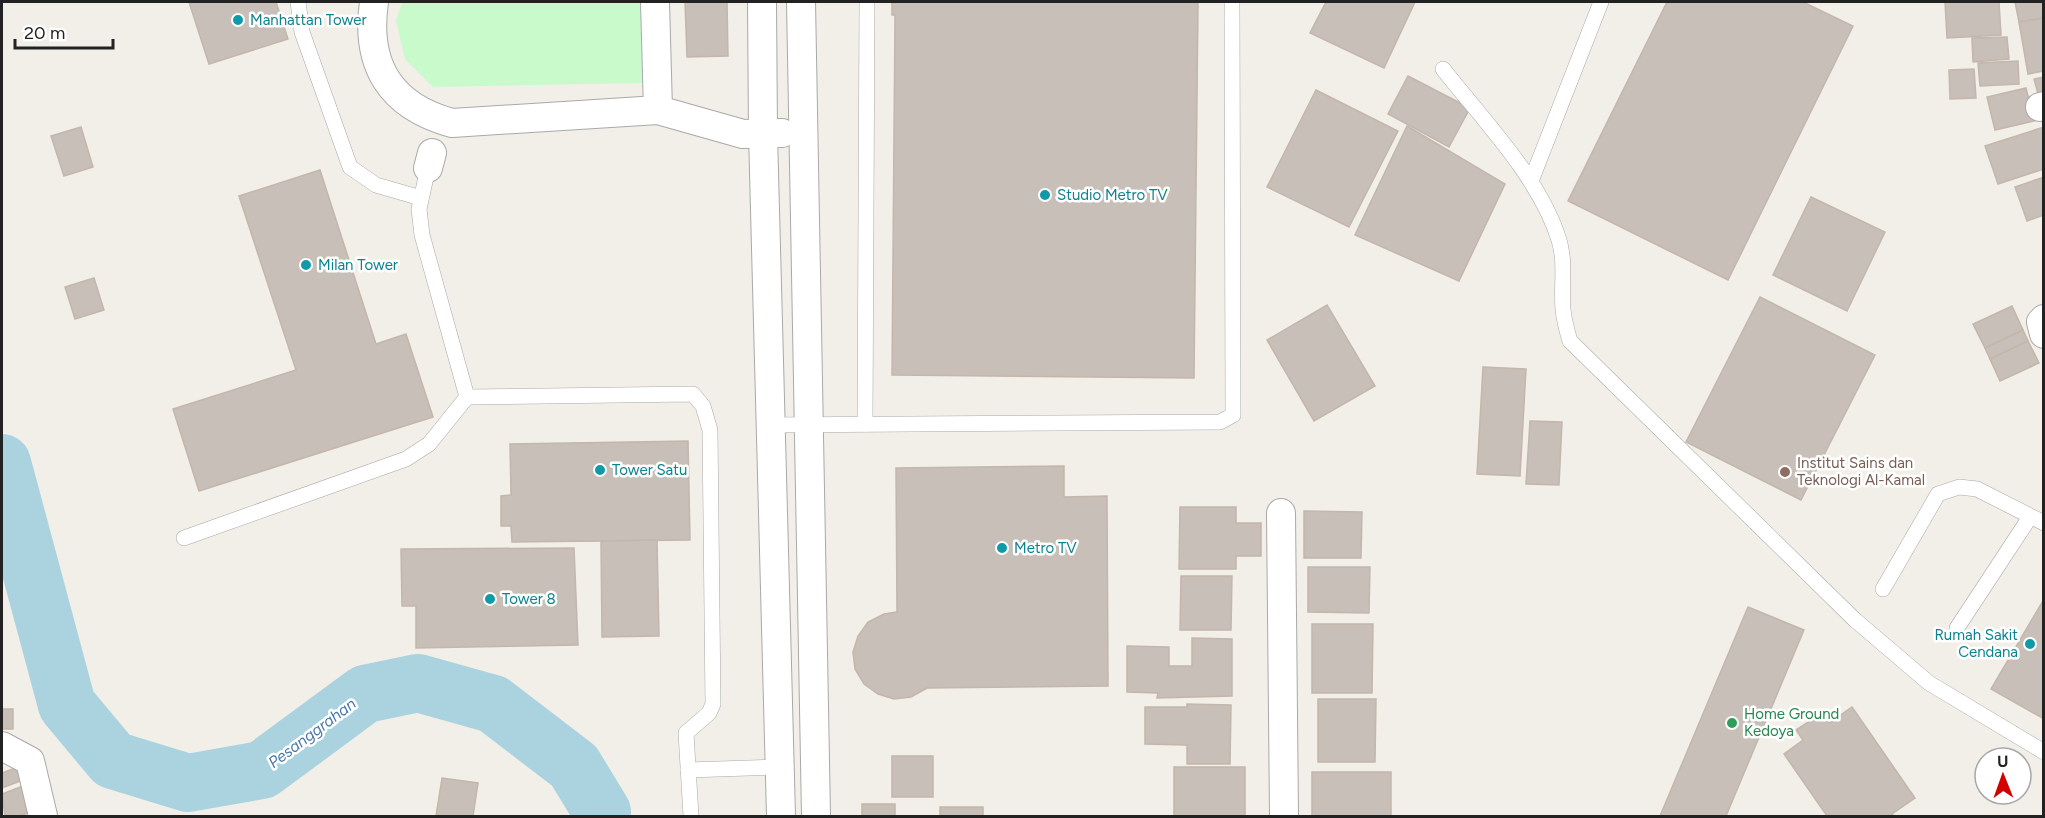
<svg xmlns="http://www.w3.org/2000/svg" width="2045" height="818" font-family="Figtree,sans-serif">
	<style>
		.park { fill: #c8facc }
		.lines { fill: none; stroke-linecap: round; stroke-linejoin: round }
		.river { stroke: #aad3df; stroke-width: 58 }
		.building { fill: #c7bfb8; stroke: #c4b6ab; stroke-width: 1.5 }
		.lane-casing { stroke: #a9a9a9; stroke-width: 16 }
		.street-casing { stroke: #a9a9a9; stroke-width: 30 }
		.lane { stroke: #fff; stroke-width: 15 }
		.street { stroke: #fff; stroke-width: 28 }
		.culture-dot { fill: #0f9aa8; stroke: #fff; stroke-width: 2 }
		.education-dot { fill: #8d6e63; stroke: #fff; stroke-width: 2 }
		.leisure-dot { fill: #2e9e5b; stroke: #fff; stroke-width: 2 }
		.labels { text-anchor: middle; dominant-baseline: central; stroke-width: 5; stroke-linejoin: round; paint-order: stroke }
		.culture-label { font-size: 15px; fill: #0d838f; stroke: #fff; text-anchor: start }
		.education-label { font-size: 15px; fill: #785e54; stroke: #fff; text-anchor: start }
		.leisure-label { font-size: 15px; fill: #27864d; stroke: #fff; text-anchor: start }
		.water-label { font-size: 16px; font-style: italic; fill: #4a7aab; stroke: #fff }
	</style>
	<rect width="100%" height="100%" fill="#f2efe9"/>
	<path class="park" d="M402,2H641L643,83L433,87L405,59L396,21Z"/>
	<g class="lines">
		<path class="river" d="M2,463L67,705L113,760L188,783L262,770L365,694L418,683L493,704L574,766L602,812V816"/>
	</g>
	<g class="building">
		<path d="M189,2H276L288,39L209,64Z"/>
		<path d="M685,2H727L728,56L687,57Z"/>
		<path d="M892,2H1198L1194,378L892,375L895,15H892Z"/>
		<path d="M1326,2H1415L1384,68L1310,33Z"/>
		<path d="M1667,2H1803L1853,26L1728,280L1568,201Z"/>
		<path d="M1945,2H1999L2001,35L1947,38Z"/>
		<path d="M2015,2H2044V18L2019,22Z"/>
		<path d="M2044,18V71L2028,74L2019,22Z"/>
		<path d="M2007,37L2009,59L1973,62L1972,38Z"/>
		<path d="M2018,61L2019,84L1980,86L1978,63Z"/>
		<path d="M1974,69L1976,98L1950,99L1949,70Z"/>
		<path d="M1408,76L1470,108L1449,147L1388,114Z"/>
		<path d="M2044,77V100L2040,101L2034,79Z"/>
		<path d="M2026,88L2034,121L1995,130L1987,97Z"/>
		<path d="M1316,90L1398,131L1349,227L1267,187Z"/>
		<path d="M1407,126L1505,184L1459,281L1355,235Z"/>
		<path d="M81,127L93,167L64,176L51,136Z"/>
		<path d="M2044,127V169L1998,184L1985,146Z"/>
		<path d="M320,170L376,344L406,334L433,417L199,491L173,409L296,370L239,196Z"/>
		<path d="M2044,177V215L2027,221L2015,187Z"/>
		<path d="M1811,197L1885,232L1847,311L1773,275Z"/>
		<path d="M94,278L104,310L75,319L65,287Z"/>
		<path d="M1760,297L1875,355L1801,500L1686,442Z"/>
		<path d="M1327,305L1375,386L1314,421L1267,340Z"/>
		<path d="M2012,306L2023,330L1985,348L1973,324Z"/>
		<path d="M2023,330L2028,341L1990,359L1985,348Z"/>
		<path d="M2028,341L2039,363L2000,381L1990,359Z"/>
		<path d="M1483,367L1526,369L1520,476L1477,474Z"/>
		<path d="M1530,421L1562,422L1559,485L1526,484Z"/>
		<path d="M688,441L690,540L512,542L511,526H501V496L511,495L510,444Z"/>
		<path d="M1064,466V497L1107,496L1108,686L927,688L911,697L894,699L878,694L864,684L855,669L853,652L858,636L868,622L884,614L897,612L896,468Z"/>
		<path d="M1180,507H1236V523H1261V556H1236V569H1179Z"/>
		<path d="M1304,511L1362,512L1361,558H1304Z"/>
		<path d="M657,540L659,636L602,637L601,541Z"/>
		<path d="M574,548L578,645L416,648V606H402L401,549Z"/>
		<path d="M1308,567H1370L1369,613L1308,612Z"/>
		<path d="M1181,576H1232L1231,630H1180Z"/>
		<path d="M2044,599V719L1991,689Z"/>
		<path d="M1748,607L1804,630L1726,816H1660Z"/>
		<path d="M1312,624H1373L1372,693H1312Z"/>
		<path d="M1192,638L1232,639V696L1157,698L1158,693L1127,692V646L1169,647V666H1192Z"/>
		<path d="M1318,699H1376L1375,762H1318Z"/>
		<path d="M1187,704L1231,705L1230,764H1187V745L1145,744V707H1187Z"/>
		<path d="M1852,707L1915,798L1892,814L1894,816H1827L1784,754L1803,740L1796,730L1822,713L1829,723Z"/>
		<rect x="2" y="709" width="11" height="20"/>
		<rect x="892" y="756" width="41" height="41"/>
		<path d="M26,764L31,777L2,788V773Z"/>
		<rect x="1174" y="767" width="71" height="49"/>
		<rect x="1312" y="772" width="79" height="44"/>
		<path d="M442,778L478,783L473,816H436Z"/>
		<path d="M28,784L38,809L20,816H5L2,794Z"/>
		<rect x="862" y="804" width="33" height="12"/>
		<rect x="940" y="807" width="43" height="9"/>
	</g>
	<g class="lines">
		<g class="lane-casing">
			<g id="lane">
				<path d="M298,2L302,32L350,167L376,185L421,198"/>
				<path d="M1443,69C1483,120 1540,178 1559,240C1566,263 1561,286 1563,309C1564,320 1567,331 1570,341L1855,620L1929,683L2044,752"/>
				<path d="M1531,181L1601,2"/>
				<path d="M467,397L693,394L703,406L710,430L713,704L709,713L686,733L691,816"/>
				<path d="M865,424L867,2"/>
				<path d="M770,425L1220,422L1233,415L1232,2"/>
				<path d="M184,538L406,459L429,444L467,397L422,235L419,209L428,168"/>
				<path d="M1883,589L1938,494L1959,487L1977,489L2044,523"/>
				<path d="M1957,628L2030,517"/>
				<path d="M688,770L780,767"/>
			</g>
		</g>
		<g class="street-casing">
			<g id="street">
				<path d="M374,2C365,65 390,106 452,123L658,110L743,134L782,133"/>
				<path d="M655,2L658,110"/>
				<path d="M762,2L763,134L781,816"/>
				<path d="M801,2L816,816"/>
				<path d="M2040,107L2044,106"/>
				<path d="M428,168L432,153"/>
				<path d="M2044,319L2041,322L2044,334"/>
				<path d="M1281,513L1284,816"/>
				<path d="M2,746L30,761L43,816"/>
			</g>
		</g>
		<use href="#lane" class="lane"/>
		<use href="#street" class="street"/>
	</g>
	<g class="culture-dot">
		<circle cx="238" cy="20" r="6"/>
		<circle cx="1045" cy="195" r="6"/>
		<circle cx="306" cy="265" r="6"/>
		<circle cx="600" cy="470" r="6"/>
		<circle cx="1002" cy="548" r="6"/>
		<circle cx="490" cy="599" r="6"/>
		<circle cx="2030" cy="644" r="6"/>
	</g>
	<circle class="education-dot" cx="1785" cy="472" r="6"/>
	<circle class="leisure-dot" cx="1732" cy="723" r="6"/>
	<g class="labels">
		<g class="culture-label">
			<text x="250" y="20">Manhattan Tower</text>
			<text x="1057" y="195">Studio Metro TV</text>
			<text x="318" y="265">Milan Tower</text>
			<text x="612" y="470">Tower Satu</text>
			<text x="1014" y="548">Metro TV</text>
			<text x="502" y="599">Tower 8</text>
			<text x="2018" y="635" text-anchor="end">Rumah Sakit<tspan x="2018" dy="17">Cendana</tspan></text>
		</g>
		<g class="education-label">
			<text x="1797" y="463">Institut Sains dan<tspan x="1797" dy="17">Teknologi Al-Kamal</tspan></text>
		</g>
		<g class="leisure-label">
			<text x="1744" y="714">Home Ground<tspan x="1744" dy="17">Kedoya</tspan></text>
		</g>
		<g class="water-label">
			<text transform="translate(312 733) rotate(-37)">Pesanggrahan</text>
		</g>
	</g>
	<rect width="2045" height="818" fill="none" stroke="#222222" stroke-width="6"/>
	<g transform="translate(2003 776) rotate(359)"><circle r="28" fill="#ffffff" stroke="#a7a7a7" stroke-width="1.5"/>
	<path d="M0-4.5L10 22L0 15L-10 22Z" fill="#d40000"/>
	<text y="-9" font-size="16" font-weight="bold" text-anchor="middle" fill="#222222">U</text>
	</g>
	<path d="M15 39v9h98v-9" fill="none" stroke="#222222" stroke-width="3"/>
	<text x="24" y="39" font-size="18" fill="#222222" stroke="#ffffff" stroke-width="4.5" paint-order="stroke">20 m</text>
</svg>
